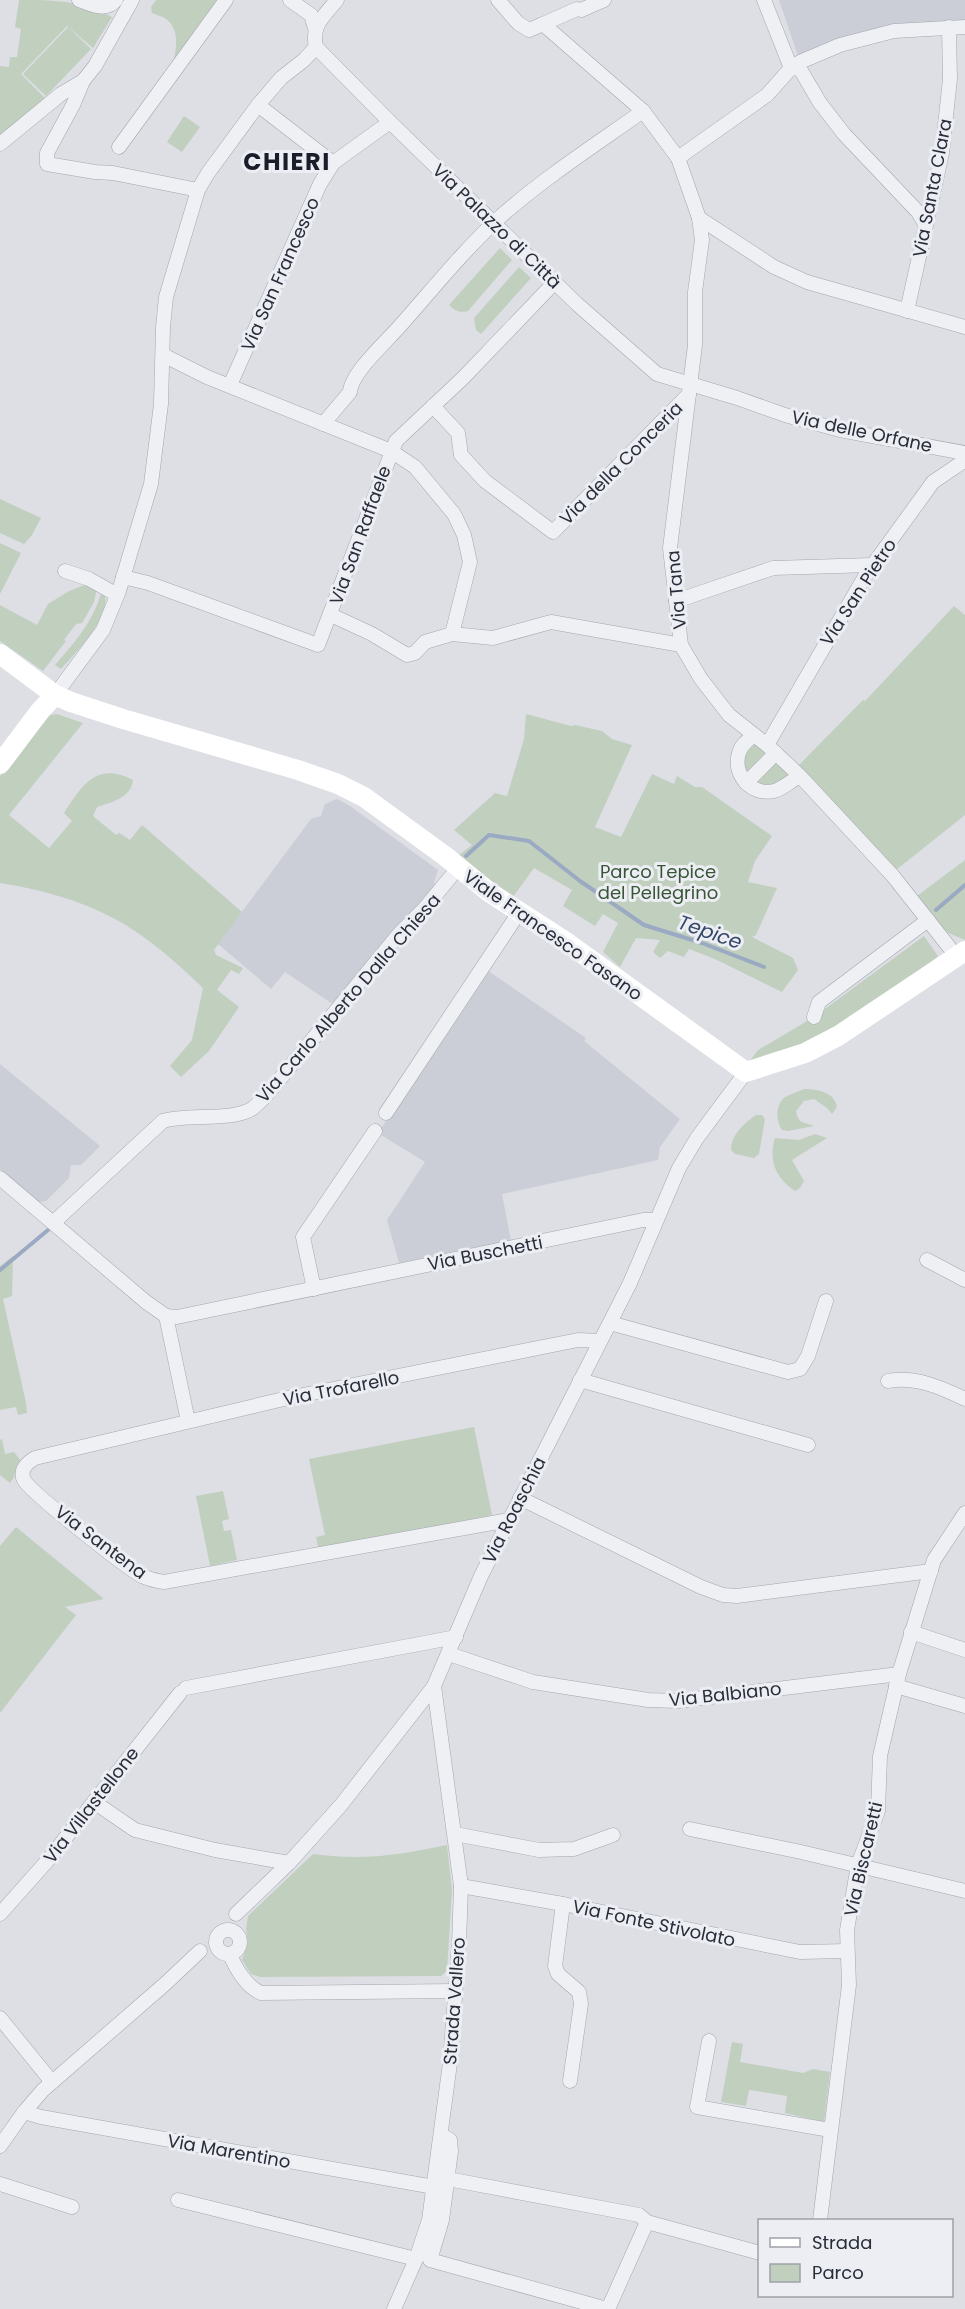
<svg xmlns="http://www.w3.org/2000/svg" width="965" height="2309" font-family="Poppins,sans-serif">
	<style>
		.built { fill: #cbced6 }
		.green { fill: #c1cfbf }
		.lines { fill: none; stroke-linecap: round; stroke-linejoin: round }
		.stream { stroke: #9baac3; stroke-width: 4 }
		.street-casing { stroke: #a3a6ae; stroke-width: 15 }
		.street { stroke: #eff0f4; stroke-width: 14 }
		.secondary { stroke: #fff; stroke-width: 20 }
		.labels { text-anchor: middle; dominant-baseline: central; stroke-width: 6; stroke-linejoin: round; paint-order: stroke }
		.street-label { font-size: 18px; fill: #282d3a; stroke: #eceef3 }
		.park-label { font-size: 18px; fill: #395537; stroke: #eceef3 }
		.water-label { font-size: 20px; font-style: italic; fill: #36486a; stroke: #eceef3 }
		.district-label { font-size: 24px; font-weight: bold; letter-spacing: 1.5px; fill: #1a1e2b; stroke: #eceef3 }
	</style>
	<rect width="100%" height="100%" fill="#dddfe5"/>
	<g class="built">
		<path d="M779,0H965V23L910,25L799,59Z"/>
		<path d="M337,799L350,806L438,870L434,882L436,885L334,1005L285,972L271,989L218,944L311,819L321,816L325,804Z"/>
		<path d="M487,970L586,1038L584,1041L680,1119L660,1147L658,1160L502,1194L511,1241L399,1263L387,1220L425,1162L378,1133Z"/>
		<path d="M0,1064L100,1146L81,1165H71L69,1178L46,1201L39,1202L0,1169Z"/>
	</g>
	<g class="green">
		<path d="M19,0C55,0 79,0 112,17L93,48L67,26L21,74L45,98L0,135V66L9,67L10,57H17L21,29L15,27Z"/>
		<path d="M156,0H226L172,67C176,52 181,30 166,19C162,16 156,15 152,13L151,7Z"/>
		<path d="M68,27L91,49L46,96L23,74Z"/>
		<path d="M184,116L200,127L182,152L167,142Z"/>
		<path d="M500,248L512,260L468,311C459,313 455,311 449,305Z"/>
		<path d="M519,267L531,278L481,334L476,330L474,318Z"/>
		<path d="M0,499L41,518L32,535L24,544L0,533Z"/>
		<path d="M0,543L21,553L0,594Z"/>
		<path d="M87,584L97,588L94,602L82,623L76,624L64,640L66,641L43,671L0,641V605L37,625L48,604L69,591Z"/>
		<path d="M102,591C118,610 74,655 61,669L55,665C76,641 92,623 102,591Z"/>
		<path d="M954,606L965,615V815L896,870L798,766L863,700L865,701L868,698Z"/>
		<path d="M57,714L83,723L9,815L49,848L72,821L64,813C82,785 97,761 133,780C131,798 112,802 97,807L93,816L116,835L119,833L130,840L142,825L242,912L214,950L216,955L243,968L239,974L231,970L217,990L239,1007L209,1051L181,1077L170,1066L192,1040L203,988C177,963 147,936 115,919C80,900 39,889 0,883V776L50,715Z"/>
		<path d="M526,714L571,726L575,725L602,731L612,739L632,745L595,827L621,837L652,774L674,784L677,776L695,787H702L772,836L755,861L748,882L777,888L756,935L752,937L793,958L798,970L782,992L715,959L689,949L684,957L668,951L660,958L653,952L660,940L636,938L620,967L603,952L618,923L603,914L595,926L563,906L572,890L534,868L513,897L458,856L472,845L454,830L495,793L507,796L524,739Z"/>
		<path d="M754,735L798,774L783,787L746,783L739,753Z"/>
		<path d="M965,860V940L941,930L917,896Z"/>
		<path d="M924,936L938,956L929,965L813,1042L750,1061L758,1050L814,1017Z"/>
		<path d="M804,1089C817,1089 835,1092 837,1107L832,1114L827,1108L814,1099L804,1101L796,1111C798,1124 804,1122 814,1126L788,1131L782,1130C776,1121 775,1105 785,1097C791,1094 799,1091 804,1089Z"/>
		<path d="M756,1115H762L765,1119L759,1154L754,1158L735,1154L731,1150C731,1135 744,1123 756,1115Z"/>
		<path d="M815,1134L827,1138L792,1160L804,1181L800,1188L795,1191C776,1178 768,1161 775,1138L799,1140Z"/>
		<path d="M13,1256L12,1296L3,1299L26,1403L27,1413L18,1415L16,1407L0,1410V1266Z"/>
		<path d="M474,1427L492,1515L319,1551L316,1537L325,1535L309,1459Z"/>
		<path d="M2,1439L5,1454L14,1452L21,1461C16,1469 16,1476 10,1483L0,1475V1440Z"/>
		<path d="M223,1491L229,1519L222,1521L224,1531L231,1530L237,1560L210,1566L196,1496Z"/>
		<path d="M16,1527L104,1599L65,1607L76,1615L0,1713V1546Z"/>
		<path d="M447,1845L452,1890L447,1971L441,1976L260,1977L251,1974L242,1960L248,1943L246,1929L248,1916L313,1854C364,1861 398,1855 447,1845Z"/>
		<path d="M732,2042L743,2044L740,2062L803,2073L813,2069L830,2072L824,2122L785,2113L787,2096L749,2090L746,2106L721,2102Z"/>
	</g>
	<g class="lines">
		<g class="stream">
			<path d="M466,856L489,835L529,841L580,881L644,925L702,943L764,967"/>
			<path d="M936,910L965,885"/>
			<path d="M0,1270L48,1230"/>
		</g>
		<g class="street-casing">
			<g id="street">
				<path d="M79,0C92,5 106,12 116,0"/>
				<path d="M132,0L95,66L83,81L73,105L47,153V164L95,172L113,173L198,190"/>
				<path d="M290,0L311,15L315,28"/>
				<path d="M498,0L518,23L529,30L543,24L643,111L678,158L699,218L702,240L695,292V345L670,548L681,645L701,679L729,715L767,745L799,775L893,876L957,957"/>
				<path d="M764,0L791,68"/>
				<path d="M543,24L577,9L581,10L604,0"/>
				<path d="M316,47L390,122L577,304L657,374L737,398L785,415L840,430L965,453"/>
				<path d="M316,47C311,25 324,16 337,0"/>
				<path d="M791,68L800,69L820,103L844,134L918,212L925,224"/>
				<path d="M258,105L333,163"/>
				<path d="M0,144L61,94L83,81"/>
				<path d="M119,147L226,0"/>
				<path d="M678,158L767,95L791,68L800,62L840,45L894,31L965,27"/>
				<path d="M699,218L774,267L807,282L965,327"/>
				<path d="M907,311L942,153L950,79L949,27"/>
				<path d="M163,355L207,377L391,451L415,467L454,514L464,535L470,562L452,634"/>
				<path d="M230,385L320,184L333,163L390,122"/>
				<path d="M433,406L458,433L461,455L485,481L553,532L689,394"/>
				<path d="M323,424L350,392C351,373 386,342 399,327C432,290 463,251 500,217C544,178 595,145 643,111"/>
				<path d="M65,571L89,579L112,592"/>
				<path d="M123,577L148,583L318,645L396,441L464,377L555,282"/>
				<path d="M676,601L773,568L872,565"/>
				<path d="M331,615L372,634L407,655L415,653L425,642L452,634L493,638L551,622L681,645"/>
				<path d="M55,695L103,630L119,591L151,484L161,404L163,327L166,297L198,190L208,173L258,105L281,78L304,60L316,47"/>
				<path d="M754,735C748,740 741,745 739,753C732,775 752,796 774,791C782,789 788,783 795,779"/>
				<path d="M767,745L867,573L933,482L961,463L965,453"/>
				<path d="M746,783L776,753"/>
				<path d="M814,1017L819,1002L928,920"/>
				<path d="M386,1113L520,911"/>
				<path d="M0,1178L146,1302L166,1316"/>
				<path d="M54,1222L163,1121C188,1113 233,1122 253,1108C259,1103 265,1097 270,1091L399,934L424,909L458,868"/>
				<path d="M927,1260L965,1280"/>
				<path d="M314,1289L303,1237L375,1131"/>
				<path d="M166,1316L177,1317L643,1220H656"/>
				<path d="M166,1316L188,1421"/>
				<path d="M610,1323L788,1372L800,1369L808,1356L826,1301"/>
				<path d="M580,1380L808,1445"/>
				<path d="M888,1381C915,1376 940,1387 965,1399"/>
				<path d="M520,1498L701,1587L723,1595L737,1596L931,1571"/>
				<path d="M509,1520L164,1582C156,1581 149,1579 142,1576C128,1569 29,1491 24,1480C19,1470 28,1462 35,1458L288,1398L578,1340L600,1341"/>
				<path d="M911,1632L965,1650"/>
				<path d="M449,1654L533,1682L648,1700L678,1701L899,1674"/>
				<path d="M896,1686L965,1706"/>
				<path d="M186,1688L456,1637"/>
				<path d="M94,1802L135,1830L215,1850L289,1863"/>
				<path d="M690,1829L801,1852L965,1891"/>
				<path d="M455,1834L539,1850L574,1849L613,1835"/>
				<path d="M461,1886L563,1904L800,1952L847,1951"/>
				<path d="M563,1904L555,1966L558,1974L579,1992L581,2004L570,2081"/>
				<path d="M0,1914L48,1860L180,1693"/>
				<path d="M236,1914L289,1863L341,1805L434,1686L481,1576L630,1283L679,1168L697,1138L746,1072"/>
				<circle cx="228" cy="1942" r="12"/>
				<path d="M230,1954C235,1968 247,1987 261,1993L455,1991"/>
				<path d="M0,2018L52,2082"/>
				<path d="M709,2041L697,2107L830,2130"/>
				<path d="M24,2112L41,2117L434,2187"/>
				<path d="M442,2135L450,2140L451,2151L442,2220L430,2260L607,2309"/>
				<path d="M0,2146L24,2112L43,2090L165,1984L200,1951"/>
				<path d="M448,2179L639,2215L647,2222"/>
				<path d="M0,2184L72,2207"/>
				<path d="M178,2200L416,2259"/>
				<path d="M820,2220L849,1985L847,1930L858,1865L878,1811L880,1756L899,1674L934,1560L965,1513"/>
				<path d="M394,2309L416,2259L429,2220L450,2063L459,1944L461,1886L434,1686"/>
				<path d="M608,2309L647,2222L760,2253"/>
			</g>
		</g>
		<use href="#street" class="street"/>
		<g class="secondary">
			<path d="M0,654L55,695L71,702L123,719L298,770L338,784L364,797L445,856L489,892L569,944L746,1072L805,1053L838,1036L965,951"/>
			<path d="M0,764L40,711L55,695"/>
		</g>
	</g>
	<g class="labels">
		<g class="street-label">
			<text transform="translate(932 188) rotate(-79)">Via Santa Clara</text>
			<text transform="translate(497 226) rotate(44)">Via Palazzo di Città</text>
			<text transform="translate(280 274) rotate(-66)">Via San Francesco</text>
			<text transform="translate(862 431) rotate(12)">Via delle Orfane</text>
			<text transform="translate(621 463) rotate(-45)">Via della Conceria</text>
			<text transform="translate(360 535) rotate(-70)">Via San Raffaele</text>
			<text transform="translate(676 590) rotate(-95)">Via Tana</text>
			<text transform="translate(858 592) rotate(-57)">Via San Pietro</text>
			<text transform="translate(553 935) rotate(35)">Viale Francesco Fasano</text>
			<text transform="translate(348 998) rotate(-49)">Via Carlo Alberto Dalla Chiesa</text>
			<text transform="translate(485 1253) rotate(-11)">Via Buschetti</text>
			<text transform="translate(341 1388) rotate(-11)">Via Trofarello</text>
			<text transform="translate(514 1510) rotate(-63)">Via Roaschia</text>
			<text transform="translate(101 1542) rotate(37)">Via Santena</text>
			<text transform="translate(725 1694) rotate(-6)">Via Balbiano</text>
			<text transform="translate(91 1805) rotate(-52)">Via Villastellone</text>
			<text transform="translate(863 1859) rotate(-77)">Via Biscaretti</text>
			<text transform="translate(654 1923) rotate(12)">Via Fonte Stivolato</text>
			<text transform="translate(454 2001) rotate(-86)">Strada Vallero</text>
			<text transform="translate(229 2151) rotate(10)">Via Marentino</text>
		</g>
		<g class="park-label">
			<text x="658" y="871">Parco Tepice<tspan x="658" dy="21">del Pellegrino</tspan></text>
		</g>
		<g class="water-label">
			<text transform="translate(710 932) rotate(19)">Tepice</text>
		</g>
		<g class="district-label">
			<text x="287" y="161">CHIERI</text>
		</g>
	</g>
	<rect x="758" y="2219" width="195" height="78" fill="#eceef3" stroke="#9ea1a9" stroke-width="1.5"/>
	<rect x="770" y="2238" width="30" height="9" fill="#ffffff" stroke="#9ea1a9" stroke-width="1.5"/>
	<text x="812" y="2249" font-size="18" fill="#282d3a">Strada</text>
	<rect x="770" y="2264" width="30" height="18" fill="#c1cfbf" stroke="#9ea1a9" stroke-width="1.5"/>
	<text x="812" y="2279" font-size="18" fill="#282d3a">Parco</text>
</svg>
